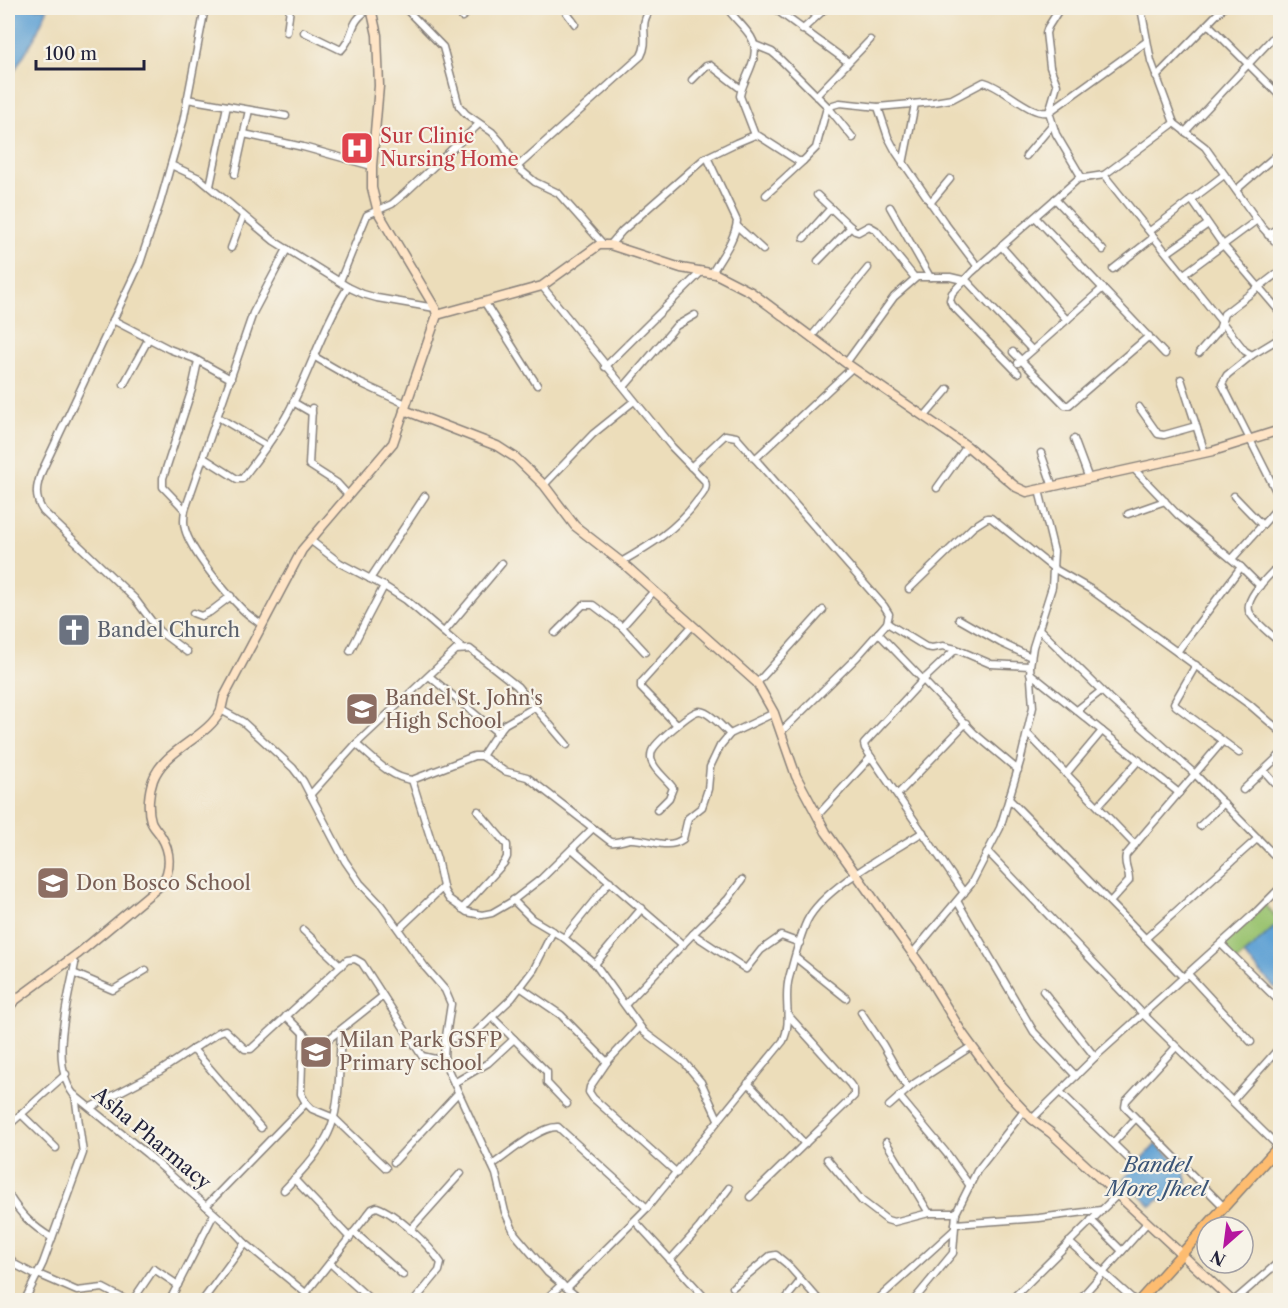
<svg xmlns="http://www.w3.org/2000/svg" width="1288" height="1308" font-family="'Libre Caslon Text',serif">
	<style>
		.green { fill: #99c26e; stroke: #5e7254; stroke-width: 1.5 }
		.water { fill: #60a2d4; stroke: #416288; stroke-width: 1.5 }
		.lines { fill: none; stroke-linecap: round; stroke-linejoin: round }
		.street-casing { stroke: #87807a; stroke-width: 9 }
		.secondary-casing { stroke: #87807a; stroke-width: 11 }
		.primary-casing { stroke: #87807a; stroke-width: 12 }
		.street { stroke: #fff; stroke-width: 6 }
		.secondary { stroke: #fee4c6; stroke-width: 8 }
		.primary { stroke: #fdbc70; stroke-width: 9 }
		.labels { text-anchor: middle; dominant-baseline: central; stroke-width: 4.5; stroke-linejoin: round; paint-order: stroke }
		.health-label { font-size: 20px; fill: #be3a42; stroke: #f7f3e8; text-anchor: start }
		.worship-label { font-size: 20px; fill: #5b616d; stroke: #f7f3e8; text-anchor: start }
		.education-label { font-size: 20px; fill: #785e54; stroke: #f7f3e8; text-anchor: start }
		.street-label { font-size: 20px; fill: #22223b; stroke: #f7f3e8 }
		.water-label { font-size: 21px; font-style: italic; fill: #3b5578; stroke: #f7f3e8 }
	</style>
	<rect width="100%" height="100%" fill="#f7f3e8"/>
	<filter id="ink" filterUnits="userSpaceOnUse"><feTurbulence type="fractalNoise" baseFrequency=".0167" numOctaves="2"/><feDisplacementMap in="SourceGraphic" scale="12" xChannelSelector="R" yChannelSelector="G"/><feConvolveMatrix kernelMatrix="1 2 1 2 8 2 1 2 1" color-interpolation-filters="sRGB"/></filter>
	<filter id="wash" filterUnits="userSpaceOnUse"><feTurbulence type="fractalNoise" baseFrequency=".008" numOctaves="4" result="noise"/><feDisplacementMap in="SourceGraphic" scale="24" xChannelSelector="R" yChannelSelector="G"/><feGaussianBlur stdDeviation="1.35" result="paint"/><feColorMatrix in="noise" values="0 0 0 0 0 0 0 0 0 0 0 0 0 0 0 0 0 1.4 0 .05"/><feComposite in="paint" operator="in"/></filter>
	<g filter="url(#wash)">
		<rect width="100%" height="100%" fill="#ecddba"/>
		<path class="green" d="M1265,904L1280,922L1236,962L1220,945Z"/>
		<g class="water">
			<path d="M8,8H48L35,37L8,81Z"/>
			<path d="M1280,922V983L1275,988L1244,955Z"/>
			<path d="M1156,1144C1167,1154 1189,1168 1187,1184L1168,1201L1160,1199L1151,1206L1124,1179Z"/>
		</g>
	</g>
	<g filter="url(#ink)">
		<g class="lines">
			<g class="street-casing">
				<g id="street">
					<path d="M405,8L443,47L459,106L466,114L492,132L501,142L517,167L535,182L558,193L604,245"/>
					<path d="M563,8L575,24"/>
					<path d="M727,8C734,18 744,26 751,37C763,56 743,77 740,96L755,135"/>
					<path d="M774,8L848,62"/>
					<path d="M1060,8L1048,27L1046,33L1050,67L1057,85L1049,112L1056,134L1082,178"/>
					<path d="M1141,8L1151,61L1174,123L1205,147L1262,227L1280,247"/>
					<path d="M462,17L474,8"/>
					<path d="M1208,24L1280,96"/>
					<path d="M802,30L826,8"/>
					<path d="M287,32L290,8"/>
					<path d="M304,32L341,50C356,35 347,22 370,9"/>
					<path d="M755,45L772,52L779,58L828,107L853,138"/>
					<path d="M1156,77L1223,8"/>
					<path d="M692,80L706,66L710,65L741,89"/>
					<path d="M816,96L870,40"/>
					<path d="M187,99L286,116"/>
					<path d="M878,107L888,137L896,152L944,222L978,267"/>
					<path d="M1185,132L1280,30"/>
					<path d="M244,134L303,147L372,166"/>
					<path d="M1026,156L1052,125"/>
					<path d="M707,157L737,221C735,240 721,257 712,273"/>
					<path d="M903,164L915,104"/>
					<path d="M171,165L199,178L274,241L348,287L363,294L377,298L435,308"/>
					<path d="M517,167L641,56C651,38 636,25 652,8"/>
					<path d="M235,174L249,110"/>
					<path d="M1104,175L1245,351L1252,355L1280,338"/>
					<path d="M210,186L227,106"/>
					<path d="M1236,190L1280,152"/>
					<path d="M766,195L803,161"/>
					<path d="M817,195L855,231L858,232L869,226L876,230L915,278"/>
					<path d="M1055,199L1103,250"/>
					<path d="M1191,199L1223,245L1280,312"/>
					<path d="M930,203L950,179"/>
					<path d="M890,207L930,277"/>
					<path d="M1035,217L1165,354"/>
					<path d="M737,226L763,250"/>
					<path d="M1150,231L1224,175"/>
					<path d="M1268,235L1280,226"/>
					<path d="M804,238L831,208"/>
					<path d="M610,245L622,231L705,158L736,143L755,135L759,136L798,161H803L816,148L826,111L833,105L840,103L878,107L934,102L952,99L984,82C1004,87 1030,116 1049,112L1146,42"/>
					<path d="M1001,246L1067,320"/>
					<path d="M231,248L243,216"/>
					<path d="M1167,253L1208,224"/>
					<path d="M818,261L851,227"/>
					<path d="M1113,269L1154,237"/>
					<path d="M1184,274L1257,220"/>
					<path d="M340,281L367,215L392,204L404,194L479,124"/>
					<path d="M542,286L672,447L705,481C708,489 702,495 697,501C677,529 651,545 621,562"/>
					<path d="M485,303L537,385"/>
					<path d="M113,320L169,349L195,359L231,379"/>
					<path d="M1280,328L1278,334L1280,338"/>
					<path d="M811,337L868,268"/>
					<path d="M1013,352L1065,405H1069L1149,336"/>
					<path d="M1199,353L1219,330L1224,314L1280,271"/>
					<path d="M1252,355L1227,375L1222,384L1280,499"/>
					<path d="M315,357L360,383L406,404"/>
					<path d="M846,363L894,297L917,277H950L967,281L1032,350"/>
					<path d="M1018,363L1103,288"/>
					<path d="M605,367L702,271"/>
					<path d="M1018,373L952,305L950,300L952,293L972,272L1078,179L1104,175L1174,123"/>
					<path d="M1181,379L1205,453"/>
					<path d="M124,384L149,338"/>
					<path d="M624,387L676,326L695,315"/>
					<path d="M293,402L312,413"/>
					<path d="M1139,407L1158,434L1164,435L1196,426"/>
					<path d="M312,408L309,465L337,483L348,495"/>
					<path d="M218,417L267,446"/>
					<path d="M924,417L948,389"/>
					<path d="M1074,439L1089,479"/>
					<path d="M1041,453L1053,487"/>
					<path d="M204,458L237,479H242C258,458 275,437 288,413C310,372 323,326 348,287"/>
					<path d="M755,459L852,368"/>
					<path d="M691,467L725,435L736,437L884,606L889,614L887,623L857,657L781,732"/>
					<path d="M1134,469L1178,515L1241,567L1260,586"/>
					<path d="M544,485L593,434L634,401"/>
					<path d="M937,488L967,446"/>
					<path d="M1234,496L1262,525"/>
					<path d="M185,510L163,487V478L192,389L198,361"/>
					<path d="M1128,514L1165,501"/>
					<path d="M310,540L340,563L384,586L406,600L463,649"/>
					<path d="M1232,559L1280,505"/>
					<path d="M1280,564C1271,574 1242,599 1250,613C1256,623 1272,635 1280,643"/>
					<path d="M370,579L425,496"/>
					<path d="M909,589L973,527L987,518H991L1053,568L1090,589L1250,705L1280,731"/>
					<path d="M193,613L201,616L210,612L231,596"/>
					<path d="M959,619L1001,643L1031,657"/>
					<path d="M887,623L926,647L932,648L943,646L956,649L991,664L1030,666"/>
					<path d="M262,625C256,620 249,616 243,610C226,593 191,552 185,529C183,523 184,517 185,510L253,313L287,249"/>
					<path d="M622,627L654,591"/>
					<path d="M1039,629L1109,698L1195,774L1280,861"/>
					<path d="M444,632L502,563"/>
					<path d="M555,633L583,605H593L622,627L645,652"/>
					<path d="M878,633L975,734L1018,770"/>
					<path d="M956,649L923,680L864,744L865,748L964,893"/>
					<path d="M350,651L384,586"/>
					<path d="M187,652L159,631L135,599L43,511C34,497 36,486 42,471L140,263L160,203L183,122L205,8"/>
					<path d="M1177,652L1241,567"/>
					<path d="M1196,665L1174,703L1176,706L1239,753"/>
					<path d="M1030,673L1179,793"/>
					<path d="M429,676L498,733"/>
					<path d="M757,683L823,610"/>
					<path d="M221,710L243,722L293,768L303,781L345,861L360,883L381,905L425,967L445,990L451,1004L445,1043L444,1056L448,1070L496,1174L505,1212L515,1234L548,1273L581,1300"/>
					<path d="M1077,710L1101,691"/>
					<path d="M677,725L641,688V683L693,625"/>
					<path d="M1027,733L1135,845"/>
					<path d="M356,744C372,757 390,778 412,780L474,756H482L504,771L527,777L611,842C618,843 623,840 630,839C649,838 666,851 683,839L688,818L702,807L708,789L710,767L720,746L730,734L774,713"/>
					<path d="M482,756L493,739L505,724L535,707"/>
					<path d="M1264,771L1280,789"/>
					<path d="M1066,774L1102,731"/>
					<path d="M412,780L437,859L444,891L449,899L467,912L482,915L492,913L511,902L542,878L593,828"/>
					<path d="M1243,790L1280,755"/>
					<path d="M898,794L966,723"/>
					<path d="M310,795L356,744L456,650L470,649L517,686L567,745"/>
					<path d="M1009,799L1184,978"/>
					<path d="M1098,806L1139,760"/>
					<path d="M657,810L669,798L673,788C667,779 652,769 651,758C651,755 651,752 653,749C658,741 692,710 700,711C710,712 723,728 730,734"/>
					<path d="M817,816L871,757"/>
					<path d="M1200,826L1224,803"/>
					<path d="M572,849L683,945"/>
					<path d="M988,852L1143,1014L1279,1147"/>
					<path d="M513,900L532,919L564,938L595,964L644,1032L684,1062L701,1082L718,1119"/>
					<path d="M957,901L1034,1032L1076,1076"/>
					<path d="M1110,902L1129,881C1130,871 1123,865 1126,855L1222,742"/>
					<path d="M462,909L504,863L507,857V845L478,811"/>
					<path d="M399,929L443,887"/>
					<path d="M303,930L341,966"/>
					<path d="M693,934L746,969L761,950L781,936L800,943"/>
					<path d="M564,938L610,881"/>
					<path d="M1145,939L1258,838"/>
					<path d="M1221,944L1280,1002"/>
					<path d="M912,954L971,884L1000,828L1020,762L1033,707L1030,666L1033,647L1052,587L1054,551L1039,490"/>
					<path d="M796,958L846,998"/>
					<path d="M71,959L75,964C68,1000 49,1064 74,1095L147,1154L232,1229L245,1243L314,1300"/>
					<path d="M595,964L642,908"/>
					<path d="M73,973L113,990L146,970"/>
					<path d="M1188,974L1251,1042"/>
					<path d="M520,987L561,1015L607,1062"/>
					<path d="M1043,991L1095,1057"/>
					<path d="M625,1005L693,934L728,899L742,880"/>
					<path d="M861,1012L883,1045L908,1089"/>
					<path d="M286,1016L316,1046H320L383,996"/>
					<path d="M492,1017L547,1072V1083L567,1104"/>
					<path d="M640,1027L607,1062L590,1087L589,1092L593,1098L677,1173"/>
					<path d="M303,1033L301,1094L306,1103L312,1109L334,1118L386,1168"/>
					<path d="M445,1039L468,1037L474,1034L512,998L534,969L553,931"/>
					<path d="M1176,1047L1126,1101L1125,1107L1224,1207"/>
					<path d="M193,1049L261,1128"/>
					<path d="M454,1083L488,1063L514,1039"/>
					<path d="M748,1083L805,1144"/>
					<path d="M1060,1092L1129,1159"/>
					<path d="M899,1096L948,1155L970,1186"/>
					<path d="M1232,1101L1280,1047"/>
					<path d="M889,1106L915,1083L972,1046"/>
					<path d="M91,1107L160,1071L219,1032L225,1030L245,1049H251L347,960L355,959L362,963L422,1056L435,1059L444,1056"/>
					<path d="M21,1114L56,1148"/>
					<path d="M1032,1119L1095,1057L1257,911L1280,888"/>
					<path d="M8,1126L66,1074"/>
					<path d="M886,1142L929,1213"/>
					<path d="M1113,1143L1135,1119"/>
					<path d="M827,1159L862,1201L887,1220L894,1222L929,1213H956"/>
					<path d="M394,1162L458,1093"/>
					<path d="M492,1165C507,1155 540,1126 558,1127L647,1208"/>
					<path d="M294,1179L350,1238"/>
					<path d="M284,1190C301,1172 322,1151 331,1127C341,1100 339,1060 341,1031"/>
					<path d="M8,1194C20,1214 32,1226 52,1238"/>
					<path d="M750,1197L854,1096V1090L850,1084L788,1015"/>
					<path d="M206,1206L306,1103"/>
					<path d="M1091,1220L1122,1251"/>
					<path d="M635,1221L707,1300"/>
					<path d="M955,1224L1039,1218L1101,1210"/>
					<path d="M410,1230L461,1173"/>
					<path d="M354,1232L403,1275"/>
					<path d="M1069,1242L1134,1300"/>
					<path d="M8,1256L16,1265L37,1276"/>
					<path d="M670,1260L699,1228L729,1188"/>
					<path d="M330,1263L371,1300"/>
					<path d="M38,1274L77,1291L103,1288L126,1300"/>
					<path d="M733,1287L770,1256L776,1255L787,1264L819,1300"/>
					<path d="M567,1288L647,1208L783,1041C793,1021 783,999 789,978C794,960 799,938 807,921C824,887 890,853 923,832"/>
					<path d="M306,1293L372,1209L377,1207C397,1214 430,1246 441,1263L439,1271L415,1300"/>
					<path d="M25,1300L43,1263L83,1153L75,1095"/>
					<path d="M133,1300L154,1269L178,1285"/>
					<path d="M170,1300L214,1214"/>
					<path d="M203,1300L245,1243"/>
					<path d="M545,1300L562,1284"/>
					<path d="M785,1300L801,1280"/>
					<path d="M877,1300L954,1230"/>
					<path d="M914,1300L953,1253L956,1213L977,1171L1024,1111"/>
					<path d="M1011,1300L1117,1195"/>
					<path d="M1079,1300L1147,1223"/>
					<path d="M1235,1300L1280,1261"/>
				</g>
			</g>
			<g class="secondary-casing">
				<g id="secondary">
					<path d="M437,315L542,286L599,245H610L681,268L716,274L751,292L846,363L967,446L1016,487L1027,492L1213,451L1280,430"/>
					<path d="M404,410L497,446L516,458L544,485L575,526L625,565L757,683L774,713L796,776L826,832L920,964L963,1034L1001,1086L1032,1119L1051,1133L1231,1300"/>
					<path d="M8,1009L14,1001L79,953L162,884C171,869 171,852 161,836C158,831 153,827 151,821C147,809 149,791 153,780C164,749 208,738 221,710C222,706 223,701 224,697L302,550L393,443L437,315L435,308L378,212L372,188V166L379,86L377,35L371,8"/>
				</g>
			</g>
			<g class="primary-casing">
				<path id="primary" d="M1140,1300L1280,1145"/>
			</g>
			<use href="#street" class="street"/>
			<use href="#secondary" class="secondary"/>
			<use href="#primary" class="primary"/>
		</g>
	</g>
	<defs>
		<g id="hospital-square" transform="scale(1.725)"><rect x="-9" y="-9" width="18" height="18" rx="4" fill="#e0444e" stroke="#f7f3e8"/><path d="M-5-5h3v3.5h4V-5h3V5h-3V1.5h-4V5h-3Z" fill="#fff"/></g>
		<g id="church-square" transform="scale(1.725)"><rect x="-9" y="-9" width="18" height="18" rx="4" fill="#6b7280" stroke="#f7f3e8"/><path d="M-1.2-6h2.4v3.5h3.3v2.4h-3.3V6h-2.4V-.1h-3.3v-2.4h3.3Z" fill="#fff"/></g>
		<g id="school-square" transform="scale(1.725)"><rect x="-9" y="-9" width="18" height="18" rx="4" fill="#8d6e63" stroke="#f7f3e8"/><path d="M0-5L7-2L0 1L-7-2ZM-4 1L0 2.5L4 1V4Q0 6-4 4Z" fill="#fff"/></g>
	</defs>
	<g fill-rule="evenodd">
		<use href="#hospital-square" x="357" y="148"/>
		<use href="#church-square" x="74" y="630"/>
		<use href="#school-square" x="362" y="709"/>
		<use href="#school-square" x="53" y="883"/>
		<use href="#school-square" x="316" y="1052"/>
	</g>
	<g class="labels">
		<g class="health-label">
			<text x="380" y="136">Sur Clinic<tspan x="380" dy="23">Nursing Home</tspan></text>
		</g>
		<g class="worship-label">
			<text x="97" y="630">Bandel Church</text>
		</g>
		<g class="education-label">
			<text x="385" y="698">Bandel St. John's<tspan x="385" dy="23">High School</tspan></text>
			<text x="76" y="883">Don Bosco School</text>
			<text x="339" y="1040">Milan Park GSFP<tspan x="339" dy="23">Primary school</tspan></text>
		</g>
		<g class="street-label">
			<text transform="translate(152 1138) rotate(40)">Asha Pharmacy</text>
		</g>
		<g class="water-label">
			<text x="1157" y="1164">Bandel<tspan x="1157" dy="24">More Jheel</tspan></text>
		</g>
	</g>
	<rect width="1288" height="1308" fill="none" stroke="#f7f3e8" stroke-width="30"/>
	<g transform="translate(1225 1245) rotate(208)"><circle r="28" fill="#f7f3e8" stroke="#a29fa3" stroke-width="1.5"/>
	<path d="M0-4.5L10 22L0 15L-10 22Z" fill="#b5179e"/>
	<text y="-9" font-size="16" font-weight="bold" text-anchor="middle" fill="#22223b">N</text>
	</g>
	<path d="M36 60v9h108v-9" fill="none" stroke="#22223b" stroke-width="3"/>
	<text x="45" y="60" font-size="18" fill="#22223b" stroke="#f7f3e8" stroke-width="4.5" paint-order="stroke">100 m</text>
</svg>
